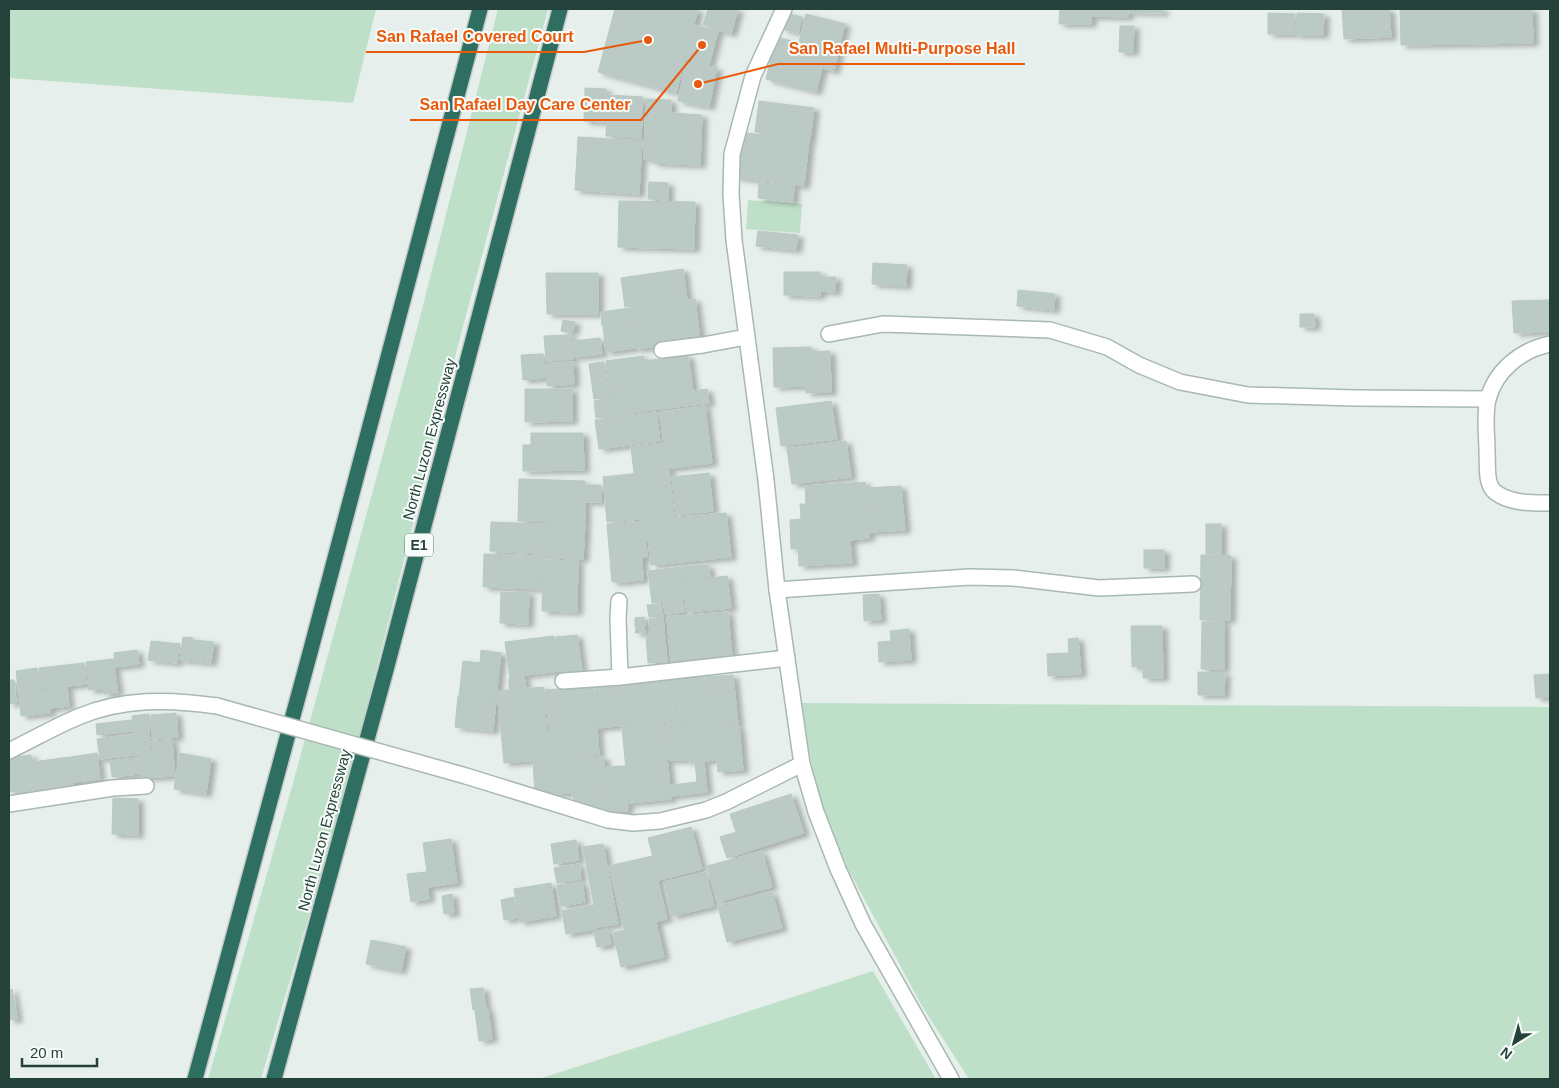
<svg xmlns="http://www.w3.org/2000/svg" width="1559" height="1088" font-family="Helvetica,sans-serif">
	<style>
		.green { fill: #bfe0c8 }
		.building { fill: #bbcac4; stroke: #b8c9c2; filter: url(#shadow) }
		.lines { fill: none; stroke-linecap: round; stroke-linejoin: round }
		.minor-casing { stroke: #a8b8b2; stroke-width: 18 }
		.tertiary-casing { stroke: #a8b8b2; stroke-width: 18 }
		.motorway-casing { stroke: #c2cac8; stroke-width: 18 }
		.minor { stroke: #fff; stroke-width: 15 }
		.tertiary { stroke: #fff; stroke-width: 15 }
		.motorway { stroke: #2f6f62; stroke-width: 15 }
		.minor-bridge-casing { stroke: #a8b8b2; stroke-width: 18; stroke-linecap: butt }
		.minor-bridge { stroke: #fff; stroke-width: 15 }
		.labels { text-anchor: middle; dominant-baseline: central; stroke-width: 4; stroke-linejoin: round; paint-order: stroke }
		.shield { fill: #f7fbf9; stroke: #637a73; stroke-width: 1 }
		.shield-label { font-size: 14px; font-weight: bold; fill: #24423a }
		.street-label { font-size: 15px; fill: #24423a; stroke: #f7fbf9 }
		.leader { fill: none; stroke: #e8590c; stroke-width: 2 }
		.callout-dot { fill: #e8590c; stroke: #f7fbf9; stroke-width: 2 }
		.callout-label { font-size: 16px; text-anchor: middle; font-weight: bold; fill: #e8590c; stroke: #f7fbf9; stroke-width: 4; stroke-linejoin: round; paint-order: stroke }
	</style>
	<defs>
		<filter id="shadow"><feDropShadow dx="5.5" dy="3" stdDeviation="2.5" flood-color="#0004"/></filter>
	</defs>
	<rect width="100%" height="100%" fill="#e6efeb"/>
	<g class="green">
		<path d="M9,9H376L353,103L9,78Z"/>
		<path d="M498,9H548L461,334L347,786L261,1079H208L293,783L417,329Z"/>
		<path d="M748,200L802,204L800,233L746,229Z"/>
		<path d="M800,703L1550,707V1079H969L922,1006L847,867L817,792Z"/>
		<path d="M873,971L936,1079H539Z"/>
	</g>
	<g class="building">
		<path d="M615,9H698L676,93L598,72Z"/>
		<path d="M708,9H738L731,34L703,25Z"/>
		<path d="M1060,9H1091V24H1059Z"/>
		<path d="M1092,9H1128V17L1092,16Z"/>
		<path d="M1129,9H1163V13L1129,12Z"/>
		<path d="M1342,9H1389L1391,37L1344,39Z"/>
		<path d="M1400,9H1532L1533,43L1401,45Z"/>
		<path d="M786,13L802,17L798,33L782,29Z"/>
		<path d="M1268,13L1295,14L1294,34H1268Z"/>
		<path d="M1297,13L1324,14L1323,35H1296Z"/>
		<path d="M806,14L845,24L838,52L799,42Z"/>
		<path d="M694,25L718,31L709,65L685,59Z"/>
		<path d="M1120,26H1134L1133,52H1119Z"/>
		<path d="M776,37L838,53L834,71L822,68L816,92L766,79Z"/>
		<path d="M686,62L717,68L709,107L678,101Z"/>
		<path d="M585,88L606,89L605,122L584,121Z"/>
		<path d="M608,95L643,97L641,138L606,136Z"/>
		<path d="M646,99L671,100V113L702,115L700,165L653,163V159H644Z"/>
		<path d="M759,101L814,108L810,140L755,132Z"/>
		<path d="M739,132L809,141L804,186L734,177Z"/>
		<path d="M578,137L642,141L639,194L575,190Z"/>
		<path d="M649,182L668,183V200L648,199Z"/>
		<path d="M759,183L794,186L793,202L758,198Z"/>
		<path d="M619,201L695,202L694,249L618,247Z"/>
		<path d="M758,231L798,235L796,250L756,246Z"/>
		<path d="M873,263L907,265L906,286L872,284Z"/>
		<path d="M683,269L687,299L625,307L621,278Z"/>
		<path d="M784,272H820V296L784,295Z"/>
		<path d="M546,273H598V314H547Z"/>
		<path d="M822,277H836L835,292L821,291Z"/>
		<path d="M1018,290L1055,294L1054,310L1017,306Z"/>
		<path d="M695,299L700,340L637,349L631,308Z"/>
		<path d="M1550,300V332L1514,333L1512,301Z"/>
		<path d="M630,308L632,322L602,326L601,312Z"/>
		<path d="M1300,314H1314L1315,327H1300Z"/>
		<path d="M563,320L575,322L573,332L561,331Z"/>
		<path d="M632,324L635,348L606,352L603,327Z"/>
		<path d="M571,335L573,359L546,361L544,336Z"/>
		<path d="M600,338L602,354L575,357L573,341Z"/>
		<path d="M811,347V352L830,351L831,392L806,393V386L774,387L773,348Z"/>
		<path d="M543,354L545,378L523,380L521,355Z"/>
		<path d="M688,355L693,391L707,389L709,403L635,412L633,395L611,398L606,361L644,356V361Z"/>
		<path d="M573,362L574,384L547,386L546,364Z"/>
		<path d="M604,362L609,398L594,399L589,364Z"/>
		<path d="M525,389H572V421L525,422Z"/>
		<path d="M631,396L634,413L596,418L594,401Z"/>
		<path d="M831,401L837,439L781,446L776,408Z"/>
		<path d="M705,406L712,463L634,473L631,447L664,443L659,412Z"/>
		<path d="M656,412L660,441L599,449L595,420Z"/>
		<path d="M531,433H583L584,470L523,471V445H531Z"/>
		<path d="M846,441L851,477L792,484L787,449Z"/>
		<path d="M669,470L674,516L607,522L603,477Z"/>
		<path d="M709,473L713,511L676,515L672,477Z"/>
		<path d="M519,479L585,481V522L518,521Z"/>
		<path d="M865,482L869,538L850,540L852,563L799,566L798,548L791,549L790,520L801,519L800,504H806L805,486Z"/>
		<rect x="587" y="485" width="14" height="17"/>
		<path d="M901,486L905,530L870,532L867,488Z"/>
		<path d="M726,513L731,557L651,565L646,520Z"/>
		<path d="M645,521L647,557L610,560L607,524Z"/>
		<path d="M491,522L543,524L541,554L490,551Z"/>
		<path d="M544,522L585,523L583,559L543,558Z"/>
		<rect x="1206" y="524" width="15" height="30"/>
		<rect x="1144" y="550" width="20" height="18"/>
		<path d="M484,554L542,556L541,589L483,587Z"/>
		<path d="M1201,555L1231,556L1230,620H1200Z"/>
		<path d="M642,558L643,580L629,581L627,559Z"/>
		<path d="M627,559L628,582H612L610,561Z"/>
		<path d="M543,560L578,561L577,612L542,611Z"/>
		<path d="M708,565L710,577L683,580L682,567Z"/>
		<path d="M681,567L684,599L652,603L648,571Z"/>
		<path d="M727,576L731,608L687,612L683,581Z"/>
		<path d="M501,592L529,593L528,624L500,623Z"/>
		<path d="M879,594L881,620L864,621L863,595Z"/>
		<path d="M683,601L684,612L665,614L664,603Z"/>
		<path d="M661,604L663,616L649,617L647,605Z"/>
		<path d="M728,612L732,657L671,662L667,617Z"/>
		<path d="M644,617L645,627H635V618Z"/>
		<path d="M663,617L667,662L648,663L646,635L650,634L649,619Z"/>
		<path d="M1202,622H1224V669H1201Z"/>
		<path d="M1131,626H1162L1163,678H1143V666L1132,667Z"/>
		<path d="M644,627L645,633H635L636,628Z"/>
		<path d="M909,629L911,660L879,662L878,642L891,641L890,631Z"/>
		<path d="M577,635L582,671L560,673L556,637Z"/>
		<path d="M554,636L559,671L510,677L505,642Z"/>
		<path d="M183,637L193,638L191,661L180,660Z"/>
		<path d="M1078,638L1081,674L1048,676L1047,654L1069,653L1068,639Z"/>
		<path d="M194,640L214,642L211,663L192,661Z"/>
		<path d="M151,641L180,644L177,663L148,660Z"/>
		<path d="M137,650L139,664L115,667L114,653Z"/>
		<path d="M481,650L501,653L496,699L459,695L463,661L480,663Z"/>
		<path d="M113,659L118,693L104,694L103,689L89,690L86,662Z"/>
		<path d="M84,663L86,684L42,689L39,668Z"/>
		<path d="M37,668L41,693L19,696L16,671Z"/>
		<path d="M1198,672L1225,673L1224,695H1198Z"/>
		<path d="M1550,674V697L1536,698L1534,675Z"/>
		<path d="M703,675L707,720L677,723L673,678Z"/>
		<path d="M733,675L738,724L709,726L705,677Z"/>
		<path d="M524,677L526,688L509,689V678Z"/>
		<path d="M672,678L677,721L628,726L624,683Z"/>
		<path d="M9,680H14L16,703L9,704Z"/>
		<path d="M622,683L627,725L598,728L595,686Z"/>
		<path d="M593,686L597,726L549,730L545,690Z"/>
		<path d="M67,687L69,706L50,708V713L21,716L19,697L42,694V690Z"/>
		<path d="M543,687L549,759L504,763L497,691Z"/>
		<path d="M458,696L496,700L493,731L455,727Z"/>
		<path d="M176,713L178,737L152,739L151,715Z"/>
		<path d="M149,714L150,730L134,732L132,716Z"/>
		<path d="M132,720V731L97,735L96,724Z"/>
		<path d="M708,721V728L739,726L743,770L718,772L717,760L688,762L685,722Z"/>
		<path d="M684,722L687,760H669L666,724Z"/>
		<path d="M664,724L671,799L629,803L622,727Z"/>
		<path d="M597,727L599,755L550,760L547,732Z"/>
		<path d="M149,731L151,753L134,755L132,733Z"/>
		<path d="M131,735L134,755L100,759L97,739Z"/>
		<path d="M172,740L175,776L141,778L139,755L153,754L152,741Z"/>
		<path d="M97,753L100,779L74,782L71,757Z"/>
		<path d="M180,753L211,759L206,794L174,789Z"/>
		<path d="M31,755L32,762L70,757L74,789L19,796L18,791L9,792V758Z"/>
		<path d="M604,757L606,801H594L595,808L574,810L573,793L535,795L533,762Z"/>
		<path d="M137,758L139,774L112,777L110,761Z"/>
		<path d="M704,762L707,792L672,796L671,785L697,782L695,763Z"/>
		<path d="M625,766L628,811L596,813L595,802H608L606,767Z"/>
		<path d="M791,794L804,833L727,858L720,837L736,832L730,814Z"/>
		<path d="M113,798L138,799V835L112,834Z"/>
		<path d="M691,827L702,869L659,880L648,838Z"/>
		<path d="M451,839L457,883L429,887L423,843Z"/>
		<path d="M576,840L579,860L554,864L551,844Z"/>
		<path d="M603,844L618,924L598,927L583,847Z"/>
		<path d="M762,851L772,887L717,902L707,866Z"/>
		<path d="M652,856L667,919L624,929L609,866Z"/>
		<path d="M579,864L581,879L557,883L554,868Z"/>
		<path d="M426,872L429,899L411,902L407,874Z"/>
		<path d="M706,872L714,906L672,916L664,882Z"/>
		<path d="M582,882L585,902L561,906L557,885Z"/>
		<path d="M551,883L556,916L520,922L514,889Z"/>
		<path d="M772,892L782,928L727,942L718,906Z"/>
		<path d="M452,894L454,913L444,914L442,896Z"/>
		<path d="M514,897L517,918L504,920L501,900Z"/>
		<path d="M593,905L597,929L566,934L562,911Z"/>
		<path d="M656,922L664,957L621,967L613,933Z"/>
		<path d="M607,929L611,944L597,947L594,932Z"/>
		<path d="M371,940L406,947L401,971L366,964Z"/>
		<path d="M483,988L486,1008L473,1010L470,989Z"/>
		<path d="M12,989L17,1019L9,1020V990Z"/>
		<path d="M488,1009L492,1039L479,1041L475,1011Z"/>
	</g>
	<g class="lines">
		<g class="minor-casing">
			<g id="minor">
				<path d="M829,334L883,324L1050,330L1107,347L1139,365L1180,382L1248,395L1355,398L1488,399"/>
				<path d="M1550,344C1521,350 1496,370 1488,399C1484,416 1487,435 1487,452C1488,465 1485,483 1495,492C1511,504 1532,503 1550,503"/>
				<path d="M662,350L703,345L746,337"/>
				<path d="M777,590L969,577L1014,578L1099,588L1193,584"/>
				<path d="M619,601L618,618L620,677"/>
				<path d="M563,681L620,677L787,658"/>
				<path d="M9,751C32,740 54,727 78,717C122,698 170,699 217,706"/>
				<path d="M466,776L608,820L633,823L660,821L706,810L726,802L802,764"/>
				<path d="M9,804L113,788L146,786"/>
			</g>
		</g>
		<g class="tertiary-casing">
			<path id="tertiary" d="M784,9L753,76L732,154L731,194L734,240L766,480L777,590L802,764L816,812L838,869L863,924L951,1079"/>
		</g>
		<g class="motorway-casing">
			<g id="motorway">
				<path d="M195,1079L311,649L480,9"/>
				<path d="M274,1079L386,670L560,9"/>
			</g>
		</g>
		<use href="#minor" class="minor"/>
		<use href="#tertiary" class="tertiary"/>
		<use href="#motorway" class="motorway"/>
		<g class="minor-bridge-casing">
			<path id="minor-bridge" d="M217,706L466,776"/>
		</g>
		<use href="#minor-bridge" class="minor-bridge"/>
	</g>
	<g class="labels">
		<rect class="shield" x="405" y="533.5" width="28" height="23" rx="4"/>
		<g class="shield-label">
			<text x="419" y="545">E1</text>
		</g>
		<g class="street-label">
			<text transform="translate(429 439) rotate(-75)">North Luzon Expressway</text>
			<text transform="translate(324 830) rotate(-75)">North Luzon Expressway</text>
		</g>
	</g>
	<path class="leader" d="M648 40L584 52H366M698 84L778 64H1025M702 45L641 120H410"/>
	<g class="callout-dot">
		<circle cx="648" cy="40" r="5"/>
		<circle cx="698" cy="84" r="5"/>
		<circle cx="702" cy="45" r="5"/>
	</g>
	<g class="callout-label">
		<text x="475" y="42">San Rafael Covered Court</text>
		<text x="902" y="54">San Rafael Multi-Purpose Hall</text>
		<text x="525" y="110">San Rafael Day Care Center</text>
	</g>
	<rect width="1559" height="1088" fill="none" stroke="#24423a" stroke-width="20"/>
	<g transform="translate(1514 1043) rotate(217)" stroke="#f7fbf9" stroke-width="4" paint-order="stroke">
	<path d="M0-4L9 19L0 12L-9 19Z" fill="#24423a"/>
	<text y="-8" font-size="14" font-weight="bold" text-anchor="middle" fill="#24423a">N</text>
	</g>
	<path d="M22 1058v8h75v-8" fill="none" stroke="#24423a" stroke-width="2.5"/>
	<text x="30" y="1058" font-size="15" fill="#24423a" stroke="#f7fbf9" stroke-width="4" paint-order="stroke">20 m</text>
</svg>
